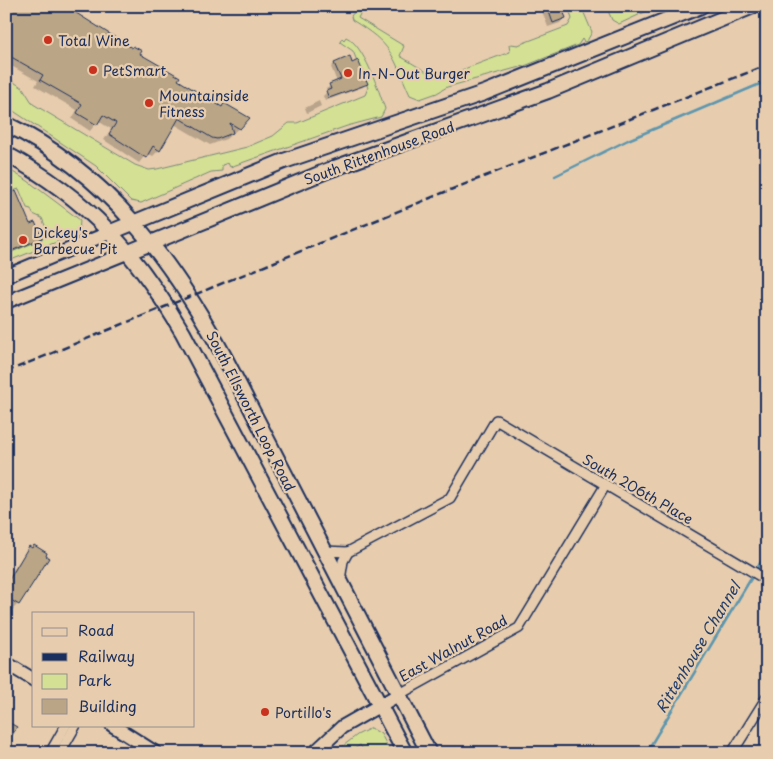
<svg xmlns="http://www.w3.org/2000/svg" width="773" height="759" font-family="'Playpen Sans',sans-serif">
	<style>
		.green { fill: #d4e093; stroke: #788878 }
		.shadow { fill: #0003 }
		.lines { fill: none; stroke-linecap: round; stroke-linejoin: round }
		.stream { stroke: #5d95ae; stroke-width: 2.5 }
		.building { fill: #baa686; stroke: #1b2f5e }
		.street-casing { stroke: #1b2f5e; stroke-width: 12 }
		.secondary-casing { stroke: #1b2f5e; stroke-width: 16 }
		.primary-casing { stroke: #1b2f5e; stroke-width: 18 }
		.street { stroke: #e7cdae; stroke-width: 9 }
		.secondary { stroke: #e7cdae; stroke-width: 12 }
		.primary { stroke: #e7cdae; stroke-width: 14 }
		.rail { stroke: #1b2f5e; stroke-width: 2.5; stroke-dasharray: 8 4; stroke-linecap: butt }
		.poi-dot { fill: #c8321e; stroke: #e7cdae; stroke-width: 2 }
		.labels { text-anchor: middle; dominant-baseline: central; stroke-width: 4.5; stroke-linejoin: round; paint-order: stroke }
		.poi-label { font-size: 14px; fill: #1b2f5e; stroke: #e7cdae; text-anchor: start }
		.street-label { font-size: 14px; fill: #1b2f5e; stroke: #e7cdae }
		.water-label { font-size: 15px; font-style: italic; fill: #26406b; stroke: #e7cdae }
	</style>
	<rect width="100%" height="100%" fill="#e7cdae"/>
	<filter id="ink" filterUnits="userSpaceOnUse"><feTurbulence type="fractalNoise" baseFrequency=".02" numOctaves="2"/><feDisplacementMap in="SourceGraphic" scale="10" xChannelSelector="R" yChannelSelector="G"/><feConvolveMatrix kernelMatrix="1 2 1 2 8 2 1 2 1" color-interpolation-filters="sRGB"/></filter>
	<g filter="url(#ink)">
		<g class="green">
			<path d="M568,6H581L592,32L587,41L584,42L582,39L578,45L527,65L447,87L437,93L420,99L410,95C391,53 393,45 352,20L351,16L356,10L361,12L358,18L404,46L400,56L435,77L443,72L448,75L510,52L509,45L511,44L518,45L568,26L572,19Z"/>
			<path d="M606,6H615L621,10L625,6H658L619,24L612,20Z"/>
			<path d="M346,37C364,45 379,91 385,109L381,117L347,126L230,167L228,163L222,165V171L211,172L141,203L131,201L96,166L6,106V77L23,88L33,104L135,165L149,170L157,169L247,147L273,136L289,123H297L365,95L368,88L353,51L340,42L342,38L344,40Z"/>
			<path d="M6,168L28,181L80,220L79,233L6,262V247L9,253L42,239L46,228L42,218L33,214L31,209L27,208L19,189L6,193Z"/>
			<path d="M371,728L381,734L391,753L364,751L360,745L349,753H334L357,735Z"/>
		</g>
		<g class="shadow">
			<path d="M9,6H52L138,55L221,108L224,105L239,128L226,139L210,145L174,124L159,150L153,156L147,153L139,163L104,140L111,129L98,121L90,131L72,119L77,110L35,86L38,81L6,63V11Z"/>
			<path d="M540,6H574L562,11L564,18L560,23L548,27Z"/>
			<path d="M334,64H352L366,83L363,87L325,101L323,96L327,92L326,89L337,82L331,67Z"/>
			<path d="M319,101L321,106L307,113L305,108Z"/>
			<path d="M6,197L41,238L36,242L6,255Z"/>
			<path d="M29,548L18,604L12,610L6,607V580Z"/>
		</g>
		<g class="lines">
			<g class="stream">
				<path d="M555,176L628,140L767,81"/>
				<path d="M646,753L767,552"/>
			</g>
		</g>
		<g class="building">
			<path d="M10,6H65L132,48L133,46L142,51L140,54L180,77L178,80L222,107L224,103L250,118L240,129L230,123L233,133L217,139L212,138L179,118L160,151L153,146L146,158L109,134L116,123L103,115L97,125L77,113L82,104L40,80L43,75L6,54V13Z"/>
			<path d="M547,6H561L566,18L553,23Z"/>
			<path d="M350,56L352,63L358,60L368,84L329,98L326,91L331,89L329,84L341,79L334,63Z"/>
			<path d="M16,191L30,224L35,222L42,238L11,251L6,240V195Z"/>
			<path d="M34,545L47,553L46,556L49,558L19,605L6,597V578L9,580L29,546L32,548Z"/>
			<path d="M6,721L17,727L6,745Z"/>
		</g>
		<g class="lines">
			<g class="street-casing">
				<g id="street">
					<path d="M323,551L348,552"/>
					<path d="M340,580L343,561L348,552L450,498L496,420L767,580"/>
					<path d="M398,695L519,628L605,486"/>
					<path d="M50,753L66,725"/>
					<path d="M60,753L76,725"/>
					<path d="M732,753L767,697"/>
				</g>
			</g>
			<g class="secondary-casing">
				<g id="secondary">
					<path d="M6,276L111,232"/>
					<path d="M6,302L129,252"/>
					<path d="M6,663L34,680"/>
					<path d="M112,725L156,753"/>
					<path d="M314,753L342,727L398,695"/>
				</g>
			</g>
			<g class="primary-casing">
				<g id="primary">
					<path d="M6,124C107,172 174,263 225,358L429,753"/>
					<path d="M6,154C89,199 136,253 183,333L405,753"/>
					<path d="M111,232L284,161L484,93L701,6"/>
					<path d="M129,252L329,170L548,91L753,6"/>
				</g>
			</g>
			<use href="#street" class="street"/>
			<use href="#secondary" class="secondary"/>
			<use href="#primary" class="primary"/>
			<path class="rail" d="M6,372L445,192L767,65"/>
		</g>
	</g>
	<g class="poi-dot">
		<circle cx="48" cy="40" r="5"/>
		<circle cx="93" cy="70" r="5"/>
		<circle cx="348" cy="73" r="5"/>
		<circle cx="149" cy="103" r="5"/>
		<circle cx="23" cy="240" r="5"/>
		<circle cx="265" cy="712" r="5"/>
	</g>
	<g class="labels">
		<g class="poi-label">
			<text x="58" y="40">Total Wine</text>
			<text x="103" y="70">PetSmart</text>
			<text x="358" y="73">In-N-Out Burger</text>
			<text x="159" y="95">Mountainside<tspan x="159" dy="16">Fitness</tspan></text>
			<text x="33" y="232">Dickey's<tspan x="33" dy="16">Barbecue Pit</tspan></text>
			<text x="275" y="712">Portillo's</text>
		</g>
		<g class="street-label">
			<text transform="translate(379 153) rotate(-20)">South Rittenhouse Road</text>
			<text transform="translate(251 411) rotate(63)">South Ellsworth Loop Road</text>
			<text transform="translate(638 489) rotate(30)">South 206th Place</text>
			<text transform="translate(453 648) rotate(-29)">East Walnut Road</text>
		</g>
		<g class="water-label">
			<text transform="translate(697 647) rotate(-59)">Rittenhouse Channel</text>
		</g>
	</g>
	<rect width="773" height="759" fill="none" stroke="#e7cdae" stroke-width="25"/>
	<rect x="12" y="12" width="748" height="734" fill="none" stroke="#1b2f5e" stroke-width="2" filter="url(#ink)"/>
	<rect x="32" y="612" width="162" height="115" fill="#e7cdae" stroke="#958e8e"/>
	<rect x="42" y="628" width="25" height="8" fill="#e7cdae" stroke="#958e8e"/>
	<text x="78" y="636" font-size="15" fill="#1b2f5e">Road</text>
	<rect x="42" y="653" width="25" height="8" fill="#1b2f5e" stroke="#958e8e"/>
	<text x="78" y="662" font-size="15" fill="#1b2f5e">Railway</text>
	<rect x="42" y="674" width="25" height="15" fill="#d4e093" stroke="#958e8e"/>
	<text x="78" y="686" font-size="15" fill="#1b2f5e">Park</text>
	<rect x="42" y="699" width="25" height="15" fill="#baa686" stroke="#958e8e"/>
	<text x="78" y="712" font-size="15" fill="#1b2f5e">Building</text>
</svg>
